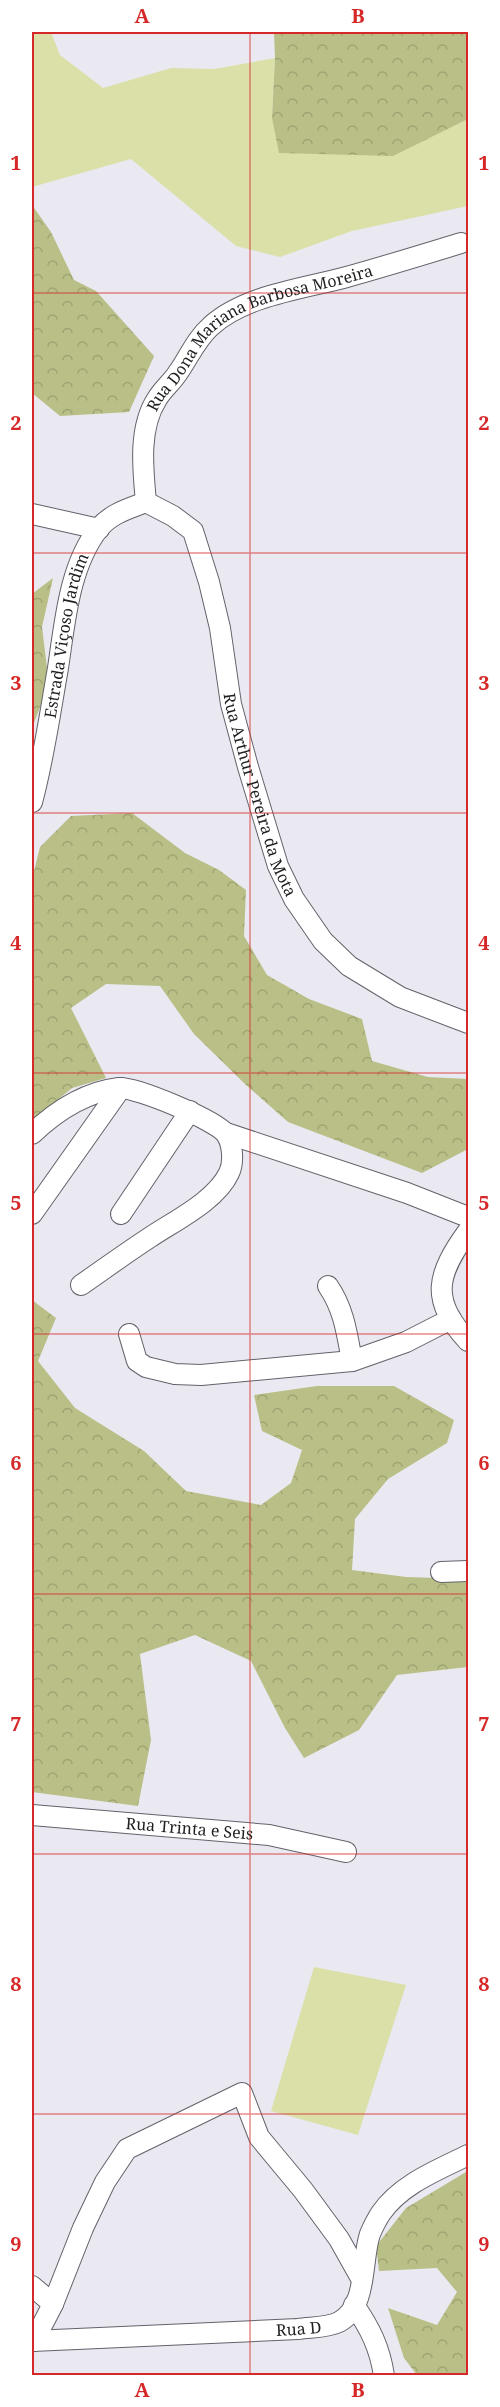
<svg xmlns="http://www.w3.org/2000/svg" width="500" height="2407" font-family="'Noto Serif',serif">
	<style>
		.green { fill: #dbe0a9 }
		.forest { fill: url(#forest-crowns) }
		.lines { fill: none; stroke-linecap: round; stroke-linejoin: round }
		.minor-casing { stroke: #63626a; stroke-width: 22 }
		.minor { stroke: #fff; stroke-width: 20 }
		.grid { fill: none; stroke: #d62828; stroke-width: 1.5; stroke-opacity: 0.55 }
		.labels { text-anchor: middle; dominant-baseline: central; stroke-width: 4.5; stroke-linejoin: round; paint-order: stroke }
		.street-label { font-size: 16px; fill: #1f1f22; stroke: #fff }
		.neatline { fill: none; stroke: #d62828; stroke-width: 2 }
		.grid-label { font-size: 20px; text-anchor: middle; font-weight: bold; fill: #d62828 }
	</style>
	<defs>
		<pattern id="forest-crowns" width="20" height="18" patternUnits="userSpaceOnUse" patternTransform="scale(1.5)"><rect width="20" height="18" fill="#b9bf86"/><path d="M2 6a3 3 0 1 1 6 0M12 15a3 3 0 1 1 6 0" fill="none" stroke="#9fa473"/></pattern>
	</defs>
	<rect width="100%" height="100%" fill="#eae9f2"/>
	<g class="green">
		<path d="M32,32H51L60,55L103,88L171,68L215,69L275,58L272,118L392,156L468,119V206L352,231L280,257L236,246L131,159L32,187Z"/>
		<path d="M314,1967L406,1985L358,2135L271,2111Z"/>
	</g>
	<g class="forest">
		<path d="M274,32H468V119L393,156L279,153L272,118L275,58Z"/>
		<path d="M32,205L51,232L74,280L96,291L154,356L129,412L60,416L32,393Z"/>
		<path d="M53,578L42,627L49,684L32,728V594Z"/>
		<path d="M132,813L185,853L219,870L246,890L244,936L267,975L309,999L362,1019L372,1061L428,1077L468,1079V1149L422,1173L288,1122L246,1085L194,1034L160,986L106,984L71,1008L106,1078L72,1088L32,1121V879L40,847L71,816Z"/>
		<path d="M32,1300L56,1318L38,1361L75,1408L144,1451L186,1491L261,1505L291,1483L302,1450L262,1431L254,1395L317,1386H394L454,1420L447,1443L388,1479L355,1519L352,1570L406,1577L468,1579V1667L397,1675L359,1730L304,1758L285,1728L251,1661L195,1635L140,1654L151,1740L138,1806L32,1792Z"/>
		<path d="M466,2172L468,2173V2375H417L404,2358L388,2308L437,2325L457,2292L437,2268L379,2271L376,2246L406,2208Z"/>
	</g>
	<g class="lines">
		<g class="minor-casing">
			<g id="minor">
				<path id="s1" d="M146,502L173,516L193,531L209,582L220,628L231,704L248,767L278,866L294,899L323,941L349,966L400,997L468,1023"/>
				<path id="s2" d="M146,502C143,470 138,428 157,399C162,390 171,383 177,374C188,359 196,339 211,326C244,296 301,289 343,278C383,267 422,255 461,243"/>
				<path d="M32,514L99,529"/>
				<path id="s3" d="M32,802C44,758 50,713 58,668C65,622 69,566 99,528C112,513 128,509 146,502"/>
				<path d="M226,1133L407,1193L468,1217"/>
				<path d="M32,1134C55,1112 85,1092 119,1088C136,1087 216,1120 226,1134C233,1144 234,1163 229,1173C216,1201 174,1221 149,1238C126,1253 104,1269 81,1285"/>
				<path d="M32,1214L121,1088"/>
				<path d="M121,1214L190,1111"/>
				<path d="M468,1231C437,1274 429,1300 468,1341"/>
				<path d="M328,1286C344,1309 347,1334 352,1361"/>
				<path d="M129,1334L137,1361L146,1367L175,1374L201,1375L352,1361L406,1342L451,1319"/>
				<path d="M441,1572L468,1571"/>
				<path id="s4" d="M32,1815L269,1835L346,1852"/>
				<path d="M32,2286L53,2304L34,2341"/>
				<path d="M53,2304L83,2228L105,2182L127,2149L242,2093L259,2137L303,2190L339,2239L362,2280"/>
				<path d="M354,2305C370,2328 380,2348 384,2376"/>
				<path id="s5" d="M32,2341L298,2329C311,2327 327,2328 339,2322C368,2307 361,2260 370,2234C373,2227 377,2219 381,2213C401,2184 438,2170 468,2155"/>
			</g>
		</g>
		<use href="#minor" class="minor"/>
	</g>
	<path class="grid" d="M250,32V2376M32,293H468M32,553H468M32,813H468M32,1073H468M32,1334H468M32,1594H468M32,1854H468M32,2114H468"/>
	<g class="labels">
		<g class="street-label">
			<text stroke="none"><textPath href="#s2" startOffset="231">Rua Dona Mariana Barbosa Moreira</textPath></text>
			<text stroke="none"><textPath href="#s3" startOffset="170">Estrada Viçoso Jardim</textPath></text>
			<text stroke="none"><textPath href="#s1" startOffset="328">Rua Arthur Pereira da Mota</textPath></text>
			<text stroke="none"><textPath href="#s4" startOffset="158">Rua Trinta e Seis</textPath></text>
			<text stroke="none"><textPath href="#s5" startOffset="267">Rua D</textPath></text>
		</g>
	</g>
	<rect width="500" height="2407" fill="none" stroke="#ffffff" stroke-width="66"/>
	<rect x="33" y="33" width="434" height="2341" class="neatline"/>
	<g class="grid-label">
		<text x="142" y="23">A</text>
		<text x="358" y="23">B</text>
		<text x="16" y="170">1</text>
		<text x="484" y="170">1</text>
		<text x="16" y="430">2</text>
		<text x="484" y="430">2</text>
		<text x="16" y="690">3</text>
		<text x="484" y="690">3</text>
		<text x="16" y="950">4</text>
		<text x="484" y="950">4</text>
		<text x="16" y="1210">5</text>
		<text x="484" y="1210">5</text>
		<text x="16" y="1470">6</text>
		<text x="484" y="1470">6</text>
		<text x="16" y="1731">7</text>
		<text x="484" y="1731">7</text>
		<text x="16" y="1991">8</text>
		<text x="484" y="1991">8</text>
		<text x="16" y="2251">9</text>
		<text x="484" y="2251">9</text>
		<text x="142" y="2397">A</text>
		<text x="358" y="2397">B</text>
	</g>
</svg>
